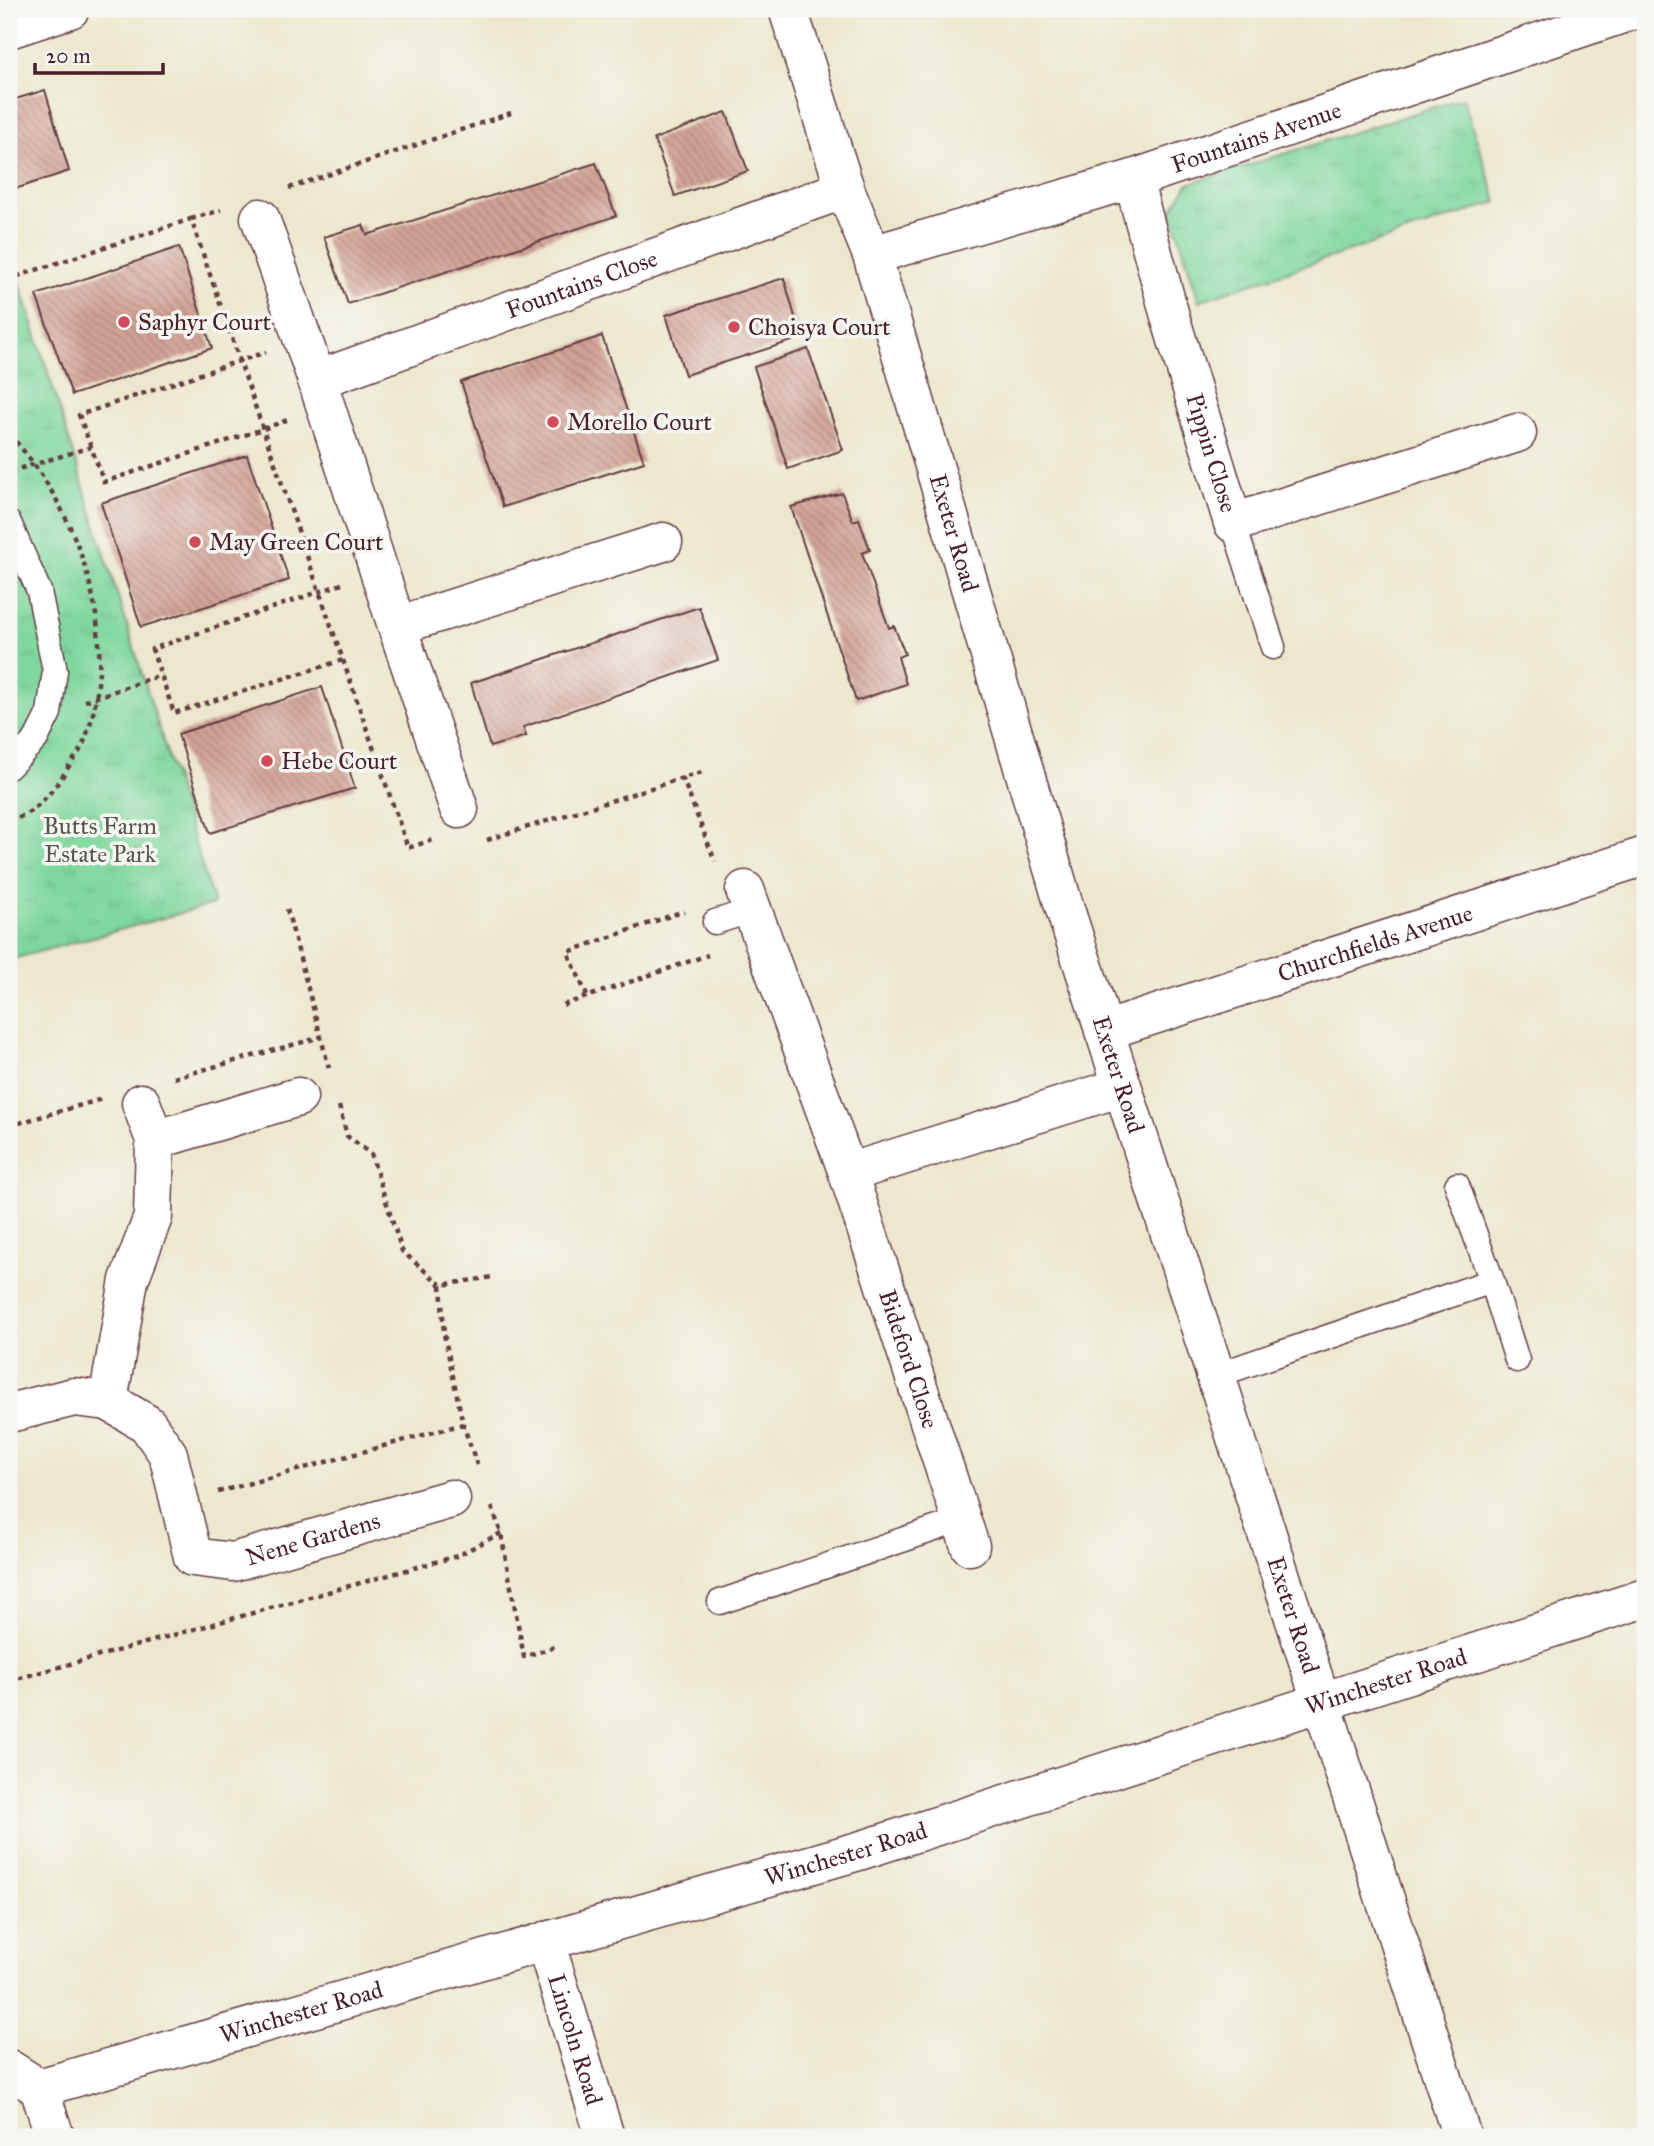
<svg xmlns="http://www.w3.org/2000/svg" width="1654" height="2146" font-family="'IM FELL Great Primer',serif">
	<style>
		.grass { fill: url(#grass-tufts); stroke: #647b64; stroke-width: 2 }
		.building { fill: url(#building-back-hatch) }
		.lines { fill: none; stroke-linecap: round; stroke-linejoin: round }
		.lane-casing { stroke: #623d43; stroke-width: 27 }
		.street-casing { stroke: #623d43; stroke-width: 41 }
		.path { stroke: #623d43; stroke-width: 4.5; stroke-dasharray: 5 5; stroke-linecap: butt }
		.lane { stroke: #fff; stroke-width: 24 }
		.street { stroke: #fff; stroke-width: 38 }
		.poi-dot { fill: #d1495b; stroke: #f6f6f2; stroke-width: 2.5 }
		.labels { text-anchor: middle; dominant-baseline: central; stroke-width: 7; stroke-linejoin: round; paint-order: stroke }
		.street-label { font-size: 24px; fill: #4a1f2b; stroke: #f6f6f2 }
		.poi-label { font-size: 24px; fill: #4a1f2b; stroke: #f6f6f2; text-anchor: start }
		.park-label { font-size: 24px; fill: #5a564d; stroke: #f6f6f2 }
	</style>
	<defs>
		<pattern id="grass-tufts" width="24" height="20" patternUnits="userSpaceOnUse" patternTransform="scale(1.75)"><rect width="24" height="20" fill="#7ed79c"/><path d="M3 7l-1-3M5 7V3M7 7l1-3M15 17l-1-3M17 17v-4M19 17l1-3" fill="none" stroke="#6eb887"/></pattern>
		<pattern id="building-back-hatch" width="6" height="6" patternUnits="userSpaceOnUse" patternTransform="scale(1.75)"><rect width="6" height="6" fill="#d3a295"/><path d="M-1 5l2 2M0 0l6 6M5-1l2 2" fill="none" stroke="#ad837a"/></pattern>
	</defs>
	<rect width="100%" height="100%" fill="#f6f6f2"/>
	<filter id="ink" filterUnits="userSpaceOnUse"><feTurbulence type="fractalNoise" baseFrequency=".0143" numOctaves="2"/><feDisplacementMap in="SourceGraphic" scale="14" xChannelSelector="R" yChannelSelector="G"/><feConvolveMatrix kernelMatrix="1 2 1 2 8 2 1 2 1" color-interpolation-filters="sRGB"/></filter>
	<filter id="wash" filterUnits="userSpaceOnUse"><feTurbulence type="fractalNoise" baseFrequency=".00686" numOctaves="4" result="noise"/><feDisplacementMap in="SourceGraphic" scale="28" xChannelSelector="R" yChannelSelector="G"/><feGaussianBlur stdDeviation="1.57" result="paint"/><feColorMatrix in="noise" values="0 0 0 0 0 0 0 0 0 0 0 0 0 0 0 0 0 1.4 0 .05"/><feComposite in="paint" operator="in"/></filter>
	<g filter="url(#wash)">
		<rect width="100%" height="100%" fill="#ece7cc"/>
		<g class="grass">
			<path d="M1463,98L1497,202L1199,301L1171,211L1188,184Z"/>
			<path d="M9,248L214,904L9,960Z"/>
		</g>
		<g id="blocks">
			<g class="building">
				<path d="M45,90L69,171L9,191V101Z"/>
				<path d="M726,112L748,171L675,196L654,139Z"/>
				<path d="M596,163L616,216L348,304L324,237L363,225L367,235Z"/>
				<path d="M179,247L212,348L72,395L36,295Z"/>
				<path d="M784,278L801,338L685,375L666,315Z"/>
				<path d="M602,336L644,462L503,507L461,382Z"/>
				<path d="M808,349L843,450L788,469L754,367Z"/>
				<path d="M247,455L289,580L141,627L101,503Z"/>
				<path d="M842,493L853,521L859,519L870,550L862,553L889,628L894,626L905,654L898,657L906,684L856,701L791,507Z"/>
				<path d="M699,607L718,660L523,727L526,736L490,747L471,683Z"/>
				<path d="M322,687L355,788L210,833L178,734Z"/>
			</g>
		</g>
	</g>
	<g filter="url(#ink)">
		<use href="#blocks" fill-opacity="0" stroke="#623d43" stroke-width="2"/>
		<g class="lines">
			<g class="lane-casing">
				<g id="lane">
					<path d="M9,523L39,591L55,671L49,713L36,739L9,767"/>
					<path d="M1233,523L1273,647"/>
					<path d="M715,922L753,910"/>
					<path d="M1492,1281L1517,1360"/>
					<path d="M1217,1375L1492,1281L1457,1185"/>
					<path d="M720,1602L961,1520"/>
				</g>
			</g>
			<g class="street-casing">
				<g id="street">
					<path id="s1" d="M788,9L845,189L872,255L1064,906L1462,2137"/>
					<path d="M9,29L70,9"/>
					<path id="s2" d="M1133,179L1171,320L1233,523L1517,433"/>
					<path d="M260,218L317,380"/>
					<path id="s3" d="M872,255L1133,179L1637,9"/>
					<path id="s4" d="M663,542L397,626L317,380L845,189"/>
					<path d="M397,626L459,809"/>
					<path id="s5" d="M745,890L848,1173L970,1546"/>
					<path id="s6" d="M1104,1031L1645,856"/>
					<path id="s7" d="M298,1097L155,1140L153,1217L129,1280L108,1401L147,1424L168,1454L193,1557L233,1562L451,1499"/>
					<path d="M141,1103L155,1140"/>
					<path d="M848,1173L1122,1087"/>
					<path d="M9,1413L74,1397L108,1401"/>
					<path id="s8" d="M545,1941L605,2137"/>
					<path d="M9,2069L39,2088L55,2137"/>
					<path id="s9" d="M39,2088L862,1850L1645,1598"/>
				</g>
			</g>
			<g class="path">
				<path d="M289,188L511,113"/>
				<path d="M191,219L221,210"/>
				<path d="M9,277V279L191,219L263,429L104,482L91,447L9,472"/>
				<path d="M287,420L263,429L408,848L432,840"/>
				<path d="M9,434C81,511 124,641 84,742C80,752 73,760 67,769C58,784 46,799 32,810C26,815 16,818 9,822"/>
				<path d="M91,447L79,415L266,352"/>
				<path d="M342,584L152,649L174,713L343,660"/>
				<path d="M85,701L161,675"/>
				<path d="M682,777L715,861"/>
				<path d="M487,840L705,771"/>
				<path d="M287,909L329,1068"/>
				<path d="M587,996L568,952L684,911"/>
				<path d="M563,1005L708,955"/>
				<path d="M174,1078L321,1037"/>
				<path d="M339,1106L347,1136L371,1154L402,1251L441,1285L493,1277"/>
				<path d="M9,1126L102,1099"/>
				<path d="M441,1285L444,1334L463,1424L477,1465"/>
				<path d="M218,1492L463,1424"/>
				<path d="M492,1507L501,1533L524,1657L554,1647"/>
				<path d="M9,1681L457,1556L501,1533"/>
			</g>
			<use href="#lane" class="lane"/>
			<use href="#street" class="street"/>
		</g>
	</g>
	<g class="poi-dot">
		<circle cx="124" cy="322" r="7"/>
		<circle cx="734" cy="327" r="7"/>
		<circle cx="553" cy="422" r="7"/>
		<circle cx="195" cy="542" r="7"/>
		<circle cx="267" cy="761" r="7"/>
	</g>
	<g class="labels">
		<g class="street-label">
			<text stroke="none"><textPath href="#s3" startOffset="402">Fountains Avenue</textPath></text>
			<text stroke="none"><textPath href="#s4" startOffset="819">Fountains Close</textPath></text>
			<text stroke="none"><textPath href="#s2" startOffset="285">Pippin Close</textPath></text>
			<text stroke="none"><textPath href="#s1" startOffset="550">Exeter Road</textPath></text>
			<text stroke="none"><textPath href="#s6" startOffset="285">Churchfields Avenue</textPath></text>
			<text stroke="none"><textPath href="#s1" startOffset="1116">Exeter Road</textPath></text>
			<text stroke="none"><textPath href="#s5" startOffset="497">Bideford Close</textPath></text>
			<text stroke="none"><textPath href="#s7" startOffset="728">Nene Gardens</textPath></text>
			<text stroke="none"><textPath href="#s1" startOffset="1684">Exeter Road</textPath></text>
			<text stroke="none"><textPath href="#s9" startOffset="1407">Winchester Road</textPath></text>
			<text stroke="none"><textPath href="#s9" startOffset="840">Winchester Road</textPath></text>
			<text stroke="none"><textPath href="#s9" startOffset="273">Winchester Road</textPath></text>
			<text stroke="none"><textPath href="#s8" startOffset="103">Lincoln Road</textPath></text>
		</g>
		<g class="poi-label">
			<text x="138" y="322">Saphyr Court</text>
			<text x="748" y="327">Choisya Court</text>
			<text x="567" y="422">Morello Court</text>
			<text x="209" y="542">May Green Court</text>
			<text x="281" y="761">Hebe Court</text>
		</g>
		<g class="park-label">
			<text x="100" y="826">Butts Farm<tspan x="100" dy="28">Estate Park</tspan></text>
		</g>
	</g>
	<rect width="1654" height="2146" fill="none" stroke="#f6f6f2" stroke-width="35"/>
	<path d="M35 63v10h128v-10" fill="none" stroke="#4a1f2b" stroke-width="3.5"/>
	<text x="46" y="63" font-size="21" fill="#4a1f2b" stroke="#f6f6f2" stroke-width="5" paint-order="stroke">20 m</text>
</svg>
